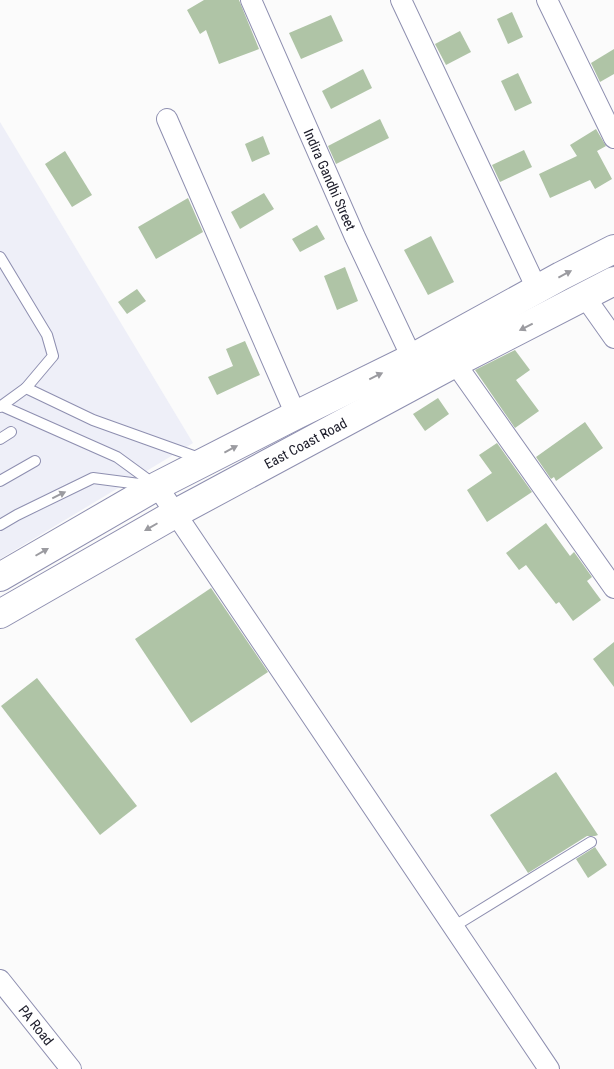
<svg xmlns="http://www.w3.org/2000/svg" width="614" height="1069" font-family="'Roboto Condensed',sans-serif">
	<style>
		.built { fill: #eeeff8 }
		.building { fill: #afc4a6 }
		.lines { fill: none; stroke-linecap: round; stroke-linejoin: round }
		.service-casing { stroke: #8e8fb0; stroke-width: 12 }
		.minor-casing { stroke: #8e8fb0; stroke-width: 22 }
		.primary-casing { stroke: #8e8fb0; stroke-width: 30 }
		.service { stroke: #fff; stroke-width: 10 }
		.minor { stroke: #fff; stroke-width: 20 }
		.primary { stroke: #fff; stroke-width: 28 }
		.oneway { fill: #9b9ba0 }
		.labels { text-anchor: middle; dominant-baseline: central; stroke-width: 4.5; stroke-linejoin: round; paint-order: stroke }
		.street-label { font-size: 14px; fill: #20202d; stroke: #fbfbfb }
	</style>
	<rect width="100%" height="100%" fill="#fbfbfb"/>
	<path class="built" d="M0,122L193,443L0,559Z"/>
	<g class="building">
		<path d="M204,0H239L259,49L219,64L206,30L200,34L187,10Z"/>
		<path d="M512,12L523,37L508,44L497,19Z"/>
		<path d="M331,15L343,41L301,59L289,33Z"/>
		<path d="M460,31L471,52L446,65L435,44Z"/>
		<path d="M614,49V74L600,82L591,63Z"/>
		<path d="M363,69L372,88L331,109L322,91Z"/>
		<path d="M518,73L532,103L515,111L501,81Z"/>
		<path d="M380,119L389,138L336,164L328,146Z"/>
		<path d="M596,129L606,146L597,151L612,179L595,189L590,180L550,198L539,174L577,156L570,145Z"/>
		<path d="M263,136L270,154L252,162L245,144Z"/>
		<path d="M524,150L532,167L500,182L492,165Z"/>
		<path d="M65,151L92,195L72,207L45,164Z"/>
		<path d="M264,193L274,209L240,229L231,212Z"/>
		<path d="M188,198L203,232L156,259L138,227Z"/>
		<path d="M317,225L325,239L300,252L292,239Z"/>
		<path d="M431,236L454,282L428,295L404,250Z"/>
		<path d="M345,267L358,301L337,310L324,276Z"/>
		<path d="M137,289L146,301L127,314L118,302Z"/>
		<path d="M245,341L260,375L217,395L208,377L233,366L226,349Z"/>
		<path d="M515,350L530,370L516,380L539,411L515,428L475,370Z"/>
		<path d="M438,398L449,414L425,431L413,414Z"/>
		<path d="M585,422L603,448L556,481L554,477L551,479L536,457Z"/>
		<path d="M497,443L532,492L487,522L467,490L492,473L479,455Z"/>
		<path d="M546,523L570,556L574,552L592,577L587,581L601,600L573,621L559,602L556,604L526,565L519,570L506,553Z"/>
		<path d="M211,588L268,672L191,723L135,639Z"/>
		<path d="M614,642V687L593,659Z"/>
		<path d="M37,678L137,806L100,835L1,706Z"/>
		<path d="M556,772L598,835L595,836H587L528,873L490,815Z"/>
		<path d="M595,847L607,865L588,878L576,859Z"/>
	</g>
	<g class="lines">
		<g class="service-casing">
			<g id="service">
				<path d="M0,257L47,335L53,356L26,388L0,407"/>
				<path d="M26,388L93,420L199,458"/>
				<path d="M2,406L117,457L154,484"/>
				<path d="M0,439L11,432"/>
				<path d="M0,481L35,461"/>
				<path d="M0,525L17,515L93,478L147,485"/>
				<path d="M453,927L591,842"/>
			</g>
		</g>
		<g class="minor-casing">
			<g id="minor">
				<path id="s1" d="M251,0L355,237L412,358"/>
				<path d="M401,0L537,289"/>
				<path d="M547,0L614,138"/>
				<path d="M167,119L296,415"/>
				<path d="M585,297L614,338"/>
				<path d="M455,363L614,588"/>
				<path d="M157,486L549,1069"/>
				<path id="s2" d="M0,980L71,1069"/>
			</g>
		</g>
		<g class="primary-casing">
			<g id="primary">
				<path d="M0,577L157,486L296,415L412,358L561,276L614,249"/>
				<path id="s3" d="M0,614L178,512L455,363L614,281"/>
			</g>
		</g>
		<use href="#service" class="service"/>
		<use href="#minor" class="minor"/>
		<use href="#primary" class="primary"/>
	</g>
	<defs><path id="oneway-solid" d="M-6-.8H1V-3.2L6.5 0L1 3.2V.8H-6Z" transform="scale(1.25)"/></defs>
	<g class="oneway">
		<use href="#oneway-solid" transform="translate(565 274) rotate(-28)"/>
		<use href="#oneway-solid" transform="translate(526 327) rotate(153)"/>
		<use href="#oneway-solid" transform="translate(376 376) rotate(-26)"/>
		<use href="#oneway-solid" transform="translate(231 449) rotate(-28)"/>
		<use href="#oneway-solid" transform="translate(59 495) rotate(-26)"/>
		<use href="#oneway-solid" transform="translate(151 527) rotate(150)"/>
		<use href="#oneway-solid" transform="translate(42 552) rotate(-30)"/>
	</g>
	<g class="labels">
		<g class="street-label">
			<text stroke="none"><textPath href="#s1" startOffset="196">Indira Gandhi Street</textPath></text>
			<text stroke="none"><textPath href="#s3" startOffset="350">East Coast Road</textPath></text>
			<text stroke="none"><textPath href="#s2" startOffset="58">PA Road</textPath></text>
		</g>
	</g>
</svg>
